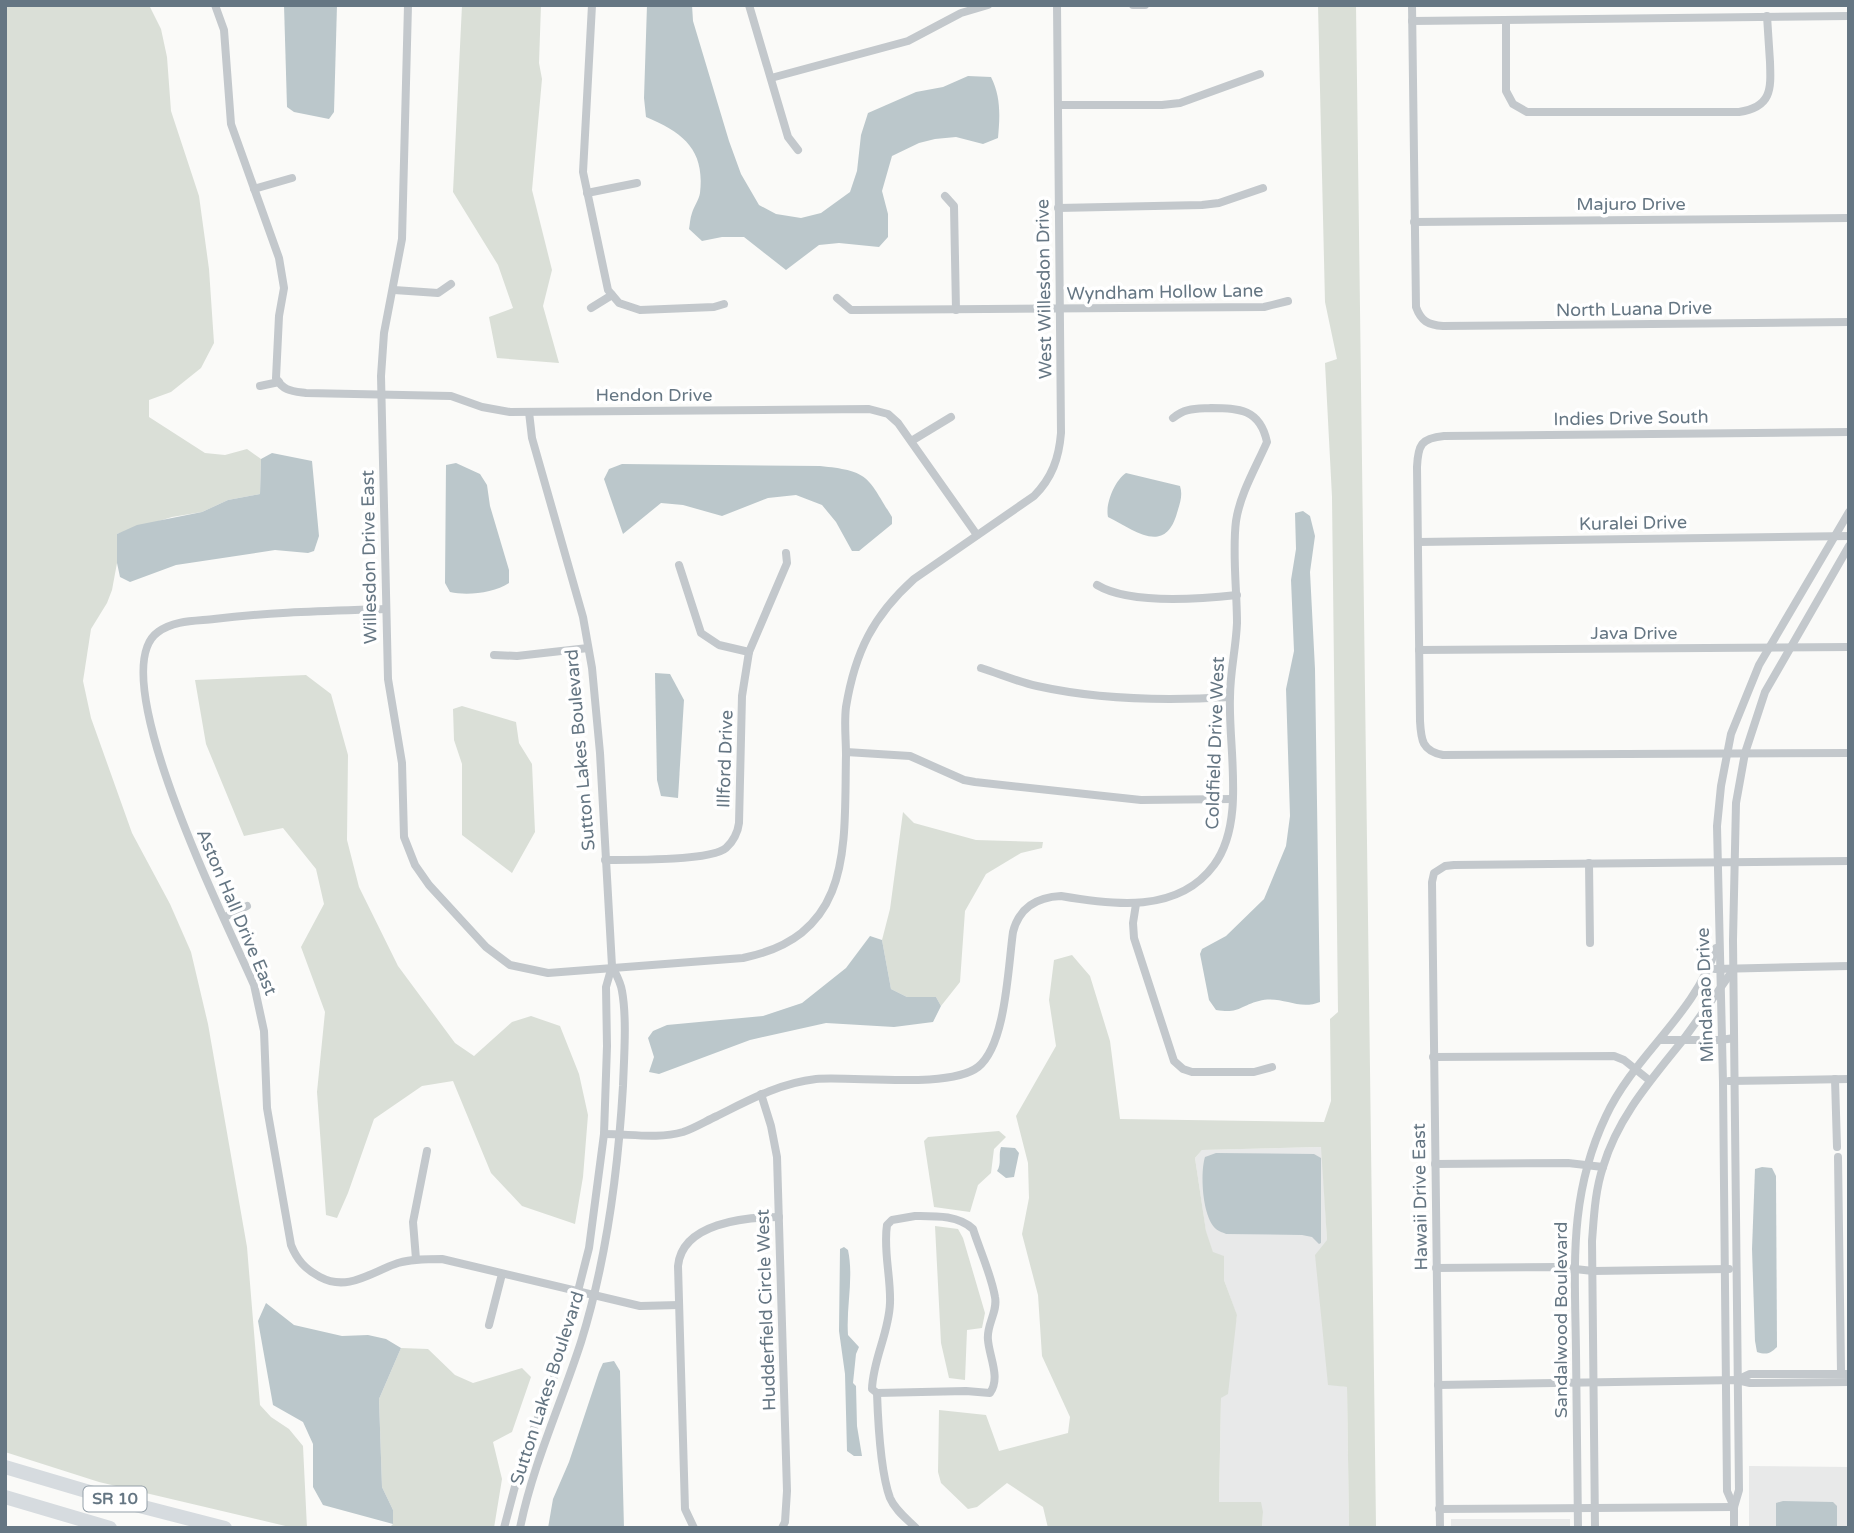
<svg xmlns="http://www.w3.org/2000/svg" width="1854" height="1533" font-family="'Varela Round',sans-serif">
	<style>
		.built { fill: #e8e9e9 }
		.green { fill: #dadfd7 }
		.water { fill: #bbc7cb }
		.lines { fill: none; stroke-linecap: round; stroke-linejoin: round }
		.minor { stroke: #c3c8cc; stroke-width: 8 }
		.trunk { stroke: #d6dbdf; stroke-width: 14 }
		.labels { text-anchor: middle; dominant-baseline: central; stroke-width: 7; stroke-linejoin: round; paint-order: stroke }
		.shield { fill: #fff; stroke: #939fa8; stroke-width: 2 }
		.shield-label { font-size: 16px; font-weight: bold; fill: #657683 }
		.street-label { font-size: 18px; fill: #657683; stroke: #fff }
	</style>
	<rect width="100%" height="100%" fill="#fafaf8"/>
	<g class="built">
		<path d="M1322,1147L1327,1240L1328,1384L1347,1387L1349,1528H1262L1263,1512L1219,1502L1221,1398L1237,1316L1224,1280L1223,1256L1213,1253L1206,1232L1195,1158L1202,1150Z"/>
		<path d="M1749,1466L1849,1467V1528H1749Z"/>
		<rect x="1451" y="1519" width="119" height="9"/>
	</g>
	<g class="green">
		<path d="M5,5H149L161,29L167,57L171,111L199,196L209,269L214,343L201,368L171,392L149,400V417L205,453L225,455L247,449L261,459L260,494L228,500L202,512L172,517L117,534V563L112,590L107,603L91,629L83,681L91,718L132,833L170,904L191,952L208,1024L247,1247L260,1405L271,1417L289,1429L303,1446L307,1528H294L99,1482L5,1452Z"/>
		<path d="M462,5H541L539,63L542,79L532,190L552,270L543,306L559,363L497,358L489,317L513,308L498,265L453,192Z"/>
		<path d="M1318,5H1356L1376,1526L1349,1528L1347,1387L1328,1385L1315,1255L1327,1240L1321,1147L1202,1150L1195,1158L1206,1231L1213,1252L1224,1256V1280L1237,1315L1228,1394L1221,1398L1219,1502H1261L1263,1512L1262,1528H1048L1043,1507L1007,1483L977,1507L968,1509L941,1483L938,1472L939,1410L986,1415L999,1451L1068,1433L1070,1417L1042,1356L1038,1295L1022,1234L1029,1198L1028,1163L1016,1116L1056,1046L1049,1000L1054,960L1072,955L1090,976L1110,1041L1120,1119L1324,1122L1331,1101L1330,1019L1338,1012L1332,497L1325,363L1337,359L1325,302Z"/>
		<path d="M306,675L331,694L348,755L347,840L359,887L398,966L455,1043L474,1056L512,1022L531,1016L560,1026L579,1074L588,1115L583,1177L575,1224L522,1206L491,1173L453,1081L422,1086L374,1119L348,1193L337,1218L326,1215L317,1092L325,1012L301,947L324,904L316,869L283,828L244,836L206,744L195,680Z"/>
		<path d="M462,706L516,722L519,743L532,764L535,832L512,873L462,835V764L454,740L453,709Z"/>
		<path d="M903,812L914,823L976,840L1043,842L1042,848L1021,853L986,874L965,911L960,982L941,1006L936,997H907L891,989L882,940L890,909Z"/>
		<path d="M999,1131L1006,1137L994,1149L991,1173L978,1185L970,1212L934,1207L924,1141L928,1137Z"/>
		<path d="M935,1226L958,1229L963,1238L985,1313L982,1328L967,1330L965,1380L949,1378L941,1343Z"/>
		<path d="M401,1348L428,1349L455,1375L473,1383L522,1368L531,1377L512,1432L493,1442L502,1479L494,1528H389L393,1524V1510L382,1487L379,1399Z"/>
	</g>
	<g class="water">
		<path d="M284,5H337L334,112L329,119L294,112L287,107Z"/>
		<path d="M647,5H692L693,21L729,141L741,174L759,205L776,214L801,218L821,213L850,192L857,171L861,135L868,113L916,92L943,87L968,76L991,77C1001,97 1000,116 998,138L983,144L956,137L935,139L919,143L892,156L882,191L888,214V237L879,247L839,243L819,245L786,270L744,237H722L702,241L689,229C690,224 690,218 692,213C694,206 699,200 700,193C705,150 684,133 646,117L644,98Z"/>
		<path d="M272,453L312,461L319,536L314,551L308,553L275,550L176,565L130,582L120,577L117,563V534L137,525L202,512L228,500L260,494L261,459Z"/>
		<path d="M456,463L480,474L487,485L490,506L509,570V583C494,593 467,596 450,592L445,583L446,465Z"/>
		<path d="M622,464L820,466C870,471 867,477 892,517V524L859,551H852L836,522L822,505L796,495L768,498L722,516L683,505L661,503L623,534L604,479L609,469Z"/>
		<path d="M1126,473L1180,486C1183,495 1180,503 1177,513C1165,556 1134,530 1108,517C1105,504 1115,480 1126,473Z"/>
		<path d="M1303,511L1310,516L1315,536L1310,572L1315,669L1320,1002C1298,1011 1282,995 1259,1001C1239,1006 1240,1014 1216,1010L1209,1000L1200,954L1202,949L1226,936L1264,899L1286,846L1290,816L1286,689L1294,651L1291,580L1296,549L1295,513Z"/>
		<path d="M655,673L670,674L684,700L678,798L661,796L657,780Z"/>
		<path d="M870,936L882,940L891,989L907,997H936L941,1006L933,1022L894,1027L826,1023L750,1040L659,1074L649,1072L654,1057L648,1038L653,1031L667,1025L763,1016L802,1003L846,968Z"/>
		<path d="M1001,1147L1015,1148L1019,1153L1014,1177L1006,1178L997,1171C1002,1163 998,1156 1001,1147Z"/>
		<path d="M1216,1153L1314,1154L1321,1158V1243L1319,1244L1312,1237L1302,1235L1226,1234C1224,1233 1218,1231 1216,1229C1202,1217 1200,1173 1205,1157Z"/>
		<path d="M1762,1167L1772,1168L1776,1176L1777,1347C1770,1354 1766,1355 1757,1352L1755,1341L1752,1249L1755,1169Z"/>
		<path d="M844,1247L848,1250C854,1279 846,1306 848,1335L859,1347L856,1354L853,1383L856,1386L857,1426L862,1456H854L847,1451L845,1374L839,1331L840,1249Z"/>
		<path d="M266,1303L294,1325L342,1336L368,1335L386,1339L401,1348L379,1399L382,1487L393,1510V1524L323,1505L313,1487V1444L303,1422L273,1405L258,1321Z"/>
		<path d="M614,1361L620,1371L624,1528H548L553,1499L569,1462L599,1372L603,1363Z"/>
		<path d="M1783,1501L1833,1502L1837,1506V1526L1776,1528V1503Z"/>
	</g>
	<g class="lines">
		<g class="minor">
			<path d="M215,5L224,30L231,124L279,258L284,288L279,316L276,378C283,391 292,391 306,393L451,396L482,407L510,412L869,409L888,414L898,423L977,535"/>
			<path d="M408,5L402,239L384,333L381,376L388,679L402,763L404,837L415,865L429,885L486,947L510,965L548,973L743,958C854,935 844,846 846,755C846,739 844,723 846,707C855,652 873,616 914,579L1034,496C1052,478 1059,458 1061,433L1057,5"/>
			<path d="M592,5L583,172L608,290L619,303L640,310L714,307L724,304"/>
			<path d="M749,5L788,137L798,150"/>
			<path d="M1133,5H1145"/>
			<path d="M1412,5L1416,307C1421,321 1428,325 1443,326L1849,322"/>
			<path d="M1506,20V91L1513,104L1527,112H1739C1772,107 1771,89 1770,62C1769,47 1768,32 1767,16"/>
			<path d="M1412,21L1849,16"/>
			<path d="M771,78L908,41L961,13L988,5"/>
			<path d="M1060,105H1162L1180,103L1260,74"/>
			<path d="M254,189L292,178"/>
			<path d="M587,193L637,183"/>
			<path d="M945,196L954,206L956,310"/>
			<path d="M1058,208L1202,205L1219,203L1263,188"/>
			<path d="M1414,222L1849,218"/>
			<path d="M394,290L438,293L451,284"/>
			<path d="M837,298L851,310H857L1264,307L1288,301"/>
			<path d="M591,308L612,295"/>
			<path d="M260,386L279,382"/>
			<path d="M1849,432L1444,436C1421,438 1418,445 1417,467L1420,721C1421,740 1422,751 1443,755L1849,753"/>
			<path d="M913,440L951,417"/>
			<path d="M1418,542L1849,536"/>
			<path d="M679,565L701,633L719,645L749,652"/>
			<path d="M1097,585C1130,605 1200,599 1237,595"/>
			<path d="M385,609C328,611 271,612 214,619C196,621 174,620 158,632C100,673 231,931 254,985L264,1031L267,1108L291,1245C297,1260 305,1269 320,1277C348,1292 371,1272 398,1263C412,1259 427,1259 442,1259L640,1306L679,1305"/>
			<path d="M1419,650L1849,647"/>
			<path d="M494,655L517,656L588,648"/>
			<path d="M981,668C1000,674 1018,682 1037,686C1100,700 1166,701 1230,697"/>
			<path d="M846,752L910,756L964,780L975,782L1141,800L1232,799"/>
			<path d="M605,860C629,860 711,861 726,848C733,842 738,832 739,823L742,696L749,652L787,563L786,553"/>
			<path d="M1589,863L1590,943"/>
			<path d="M1136,904L1133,923L1134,938L1174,1061L1183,1069L1192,1072H1254L1272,1067"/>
			<path d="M225,917L247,906"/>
			<path d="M1715,969L1849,966"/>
			<path d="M1660,1040H1721L1734,1038"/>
			<path d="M1433,1057L1614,1056L1624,1060L1649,1080"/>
			<path d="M1835,1079L1837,1147"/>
			<path d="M1729,1081L1849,1079"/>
			<path d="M761,1094L771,1126L777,1157L787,1491L785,1522L782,1528"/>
			<path d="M604,1134C631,1134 658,1139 683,1132C695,1128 706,1121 717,1116C749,1100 780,1083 816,1079C855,1076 950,1089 978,1067C1006,1045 1008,967 1013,932C1019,908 1037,897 1061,896C1112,905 1178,914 1214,865C1246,822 1228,748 1230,697C1230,672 1236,648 1237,623C1237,591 1232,552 1236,521C1240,494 1256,467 1267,442C1260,409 1239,408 1211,408C1195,409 1185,408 1173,418"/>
			<path d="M1838,1157L1841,1372"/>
			<path d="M1435,1164L1568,1163L1603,1167"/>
			<path d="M915,1216C935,1216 958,1215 973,1229C980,1251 991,1274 995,1297C998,1312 986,1325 988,1340C989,1356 1001,1378 990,1393L966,1391L877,1393L872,1389C873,1359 889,1333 890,1303C891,1277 883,1250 887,1225L892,1220Z"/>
			<path d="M416,1259L413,1222L427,1151"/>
			<path d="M1436,1268L1557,1267L1593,1271L1729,1269"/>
			<path d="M489,1325L502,1274"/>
			<path d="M1737,1380L1750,1374H1849"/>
			<path d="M1438,1385L1737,1380L1750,1383L1849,1382"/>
			<path d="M877,1393C878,1422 880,1471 890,1498C895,1510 907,1519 916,1528"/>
			<path d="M1734,1507L1727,1491L1723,1082L1717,826L1721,786L1731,734L1759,665L1849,512"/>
			<path d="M1439,1509L1734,1507"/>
			<path d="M504,1528L523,1456L551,1385L565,1342L589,1248L604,1134L607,1046L606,987L612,966L600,753L592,668L583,617L532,438L529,412"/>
			<path d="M520,1528C533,1464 561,1404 581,1342C607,1259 618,1172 623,1086C624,1058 627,1018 622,991C621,983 616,974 612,966"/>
			<path d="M694,1528L685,1509L678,1266C682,1223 745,1217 779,1217"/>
			<path d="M1440,1528L1432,882L1434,873L1445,866L1454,865L1849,861"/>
			<path d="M1578,1528C1577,1469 1577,1410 1576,1352C1575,1267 1568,1196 1606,1116C1635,1054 1695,1015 1716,948"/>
			<path d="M1595,1528L1592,1241C1594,1216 1595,1191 1603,1167C1618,1117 1651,1080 1683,1040C1700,1017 1716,994 1733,970"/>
			<path d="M1734,1528V1507L1739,1490L1733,940L1736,803L1745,753L1765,692L1849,546"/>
		</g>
		<g class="trunk">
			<path d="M5,1467L120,1501L225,1528"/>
			<path d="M5,1497L110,1528"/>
		</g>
	</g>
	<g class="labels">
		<rect class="shield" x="83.5" y="1486.5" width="63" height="25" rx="5"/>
		<g class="shield-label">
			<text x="115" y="1499">SR 10</text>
		</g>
		<g class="street-label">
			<text x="1631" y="204">Majuro Drive</text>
			<text transform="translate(1044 289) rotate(-91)">West Willesdon Drive</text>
			<text transform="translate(1165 292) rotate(-1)">Wyndham Hollow Lane</text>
			<text transform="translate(1634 309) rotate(-1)">North Luana Drive</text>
			<text x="654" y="395">Hendon Drive</text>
			<text transform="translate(1631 418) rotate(-1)">Indies Drive South</text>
			<text transform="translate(1633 523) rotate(-1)">Kuralei Drive</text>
			<text transform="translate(369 557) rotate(-91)">Willesdon Drive East</text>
			<text x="1634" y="633">Java Drive</text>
			<text transform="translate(1215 743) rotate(-88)">Coldfield Drive West</text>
			<text transform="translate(580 750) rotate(-95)">Sutton Lakes Boulevard</text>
			<text transform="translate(725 759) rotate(-88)">Illford Drive</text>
			<text transform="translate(237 912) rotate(67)">Aston Hall Drive East</text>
			<text transform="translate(1705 995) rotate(-92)">Mindanao Drive</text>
			<text transform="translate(1420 1197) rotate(-91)">Hawaii Drive East</text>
			<text transform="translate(766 1310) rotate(-92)">Hudderfield Circle West</text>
			<text transform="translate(1561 1320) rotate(-90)">Sandalwood Boulevard</text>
			<text transform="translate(547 1388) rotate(-72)">Sutton Lakes Boulevard</text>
		</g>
	</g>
	<rect width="1854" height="1533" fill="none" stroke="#657683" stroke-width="14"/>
</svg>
